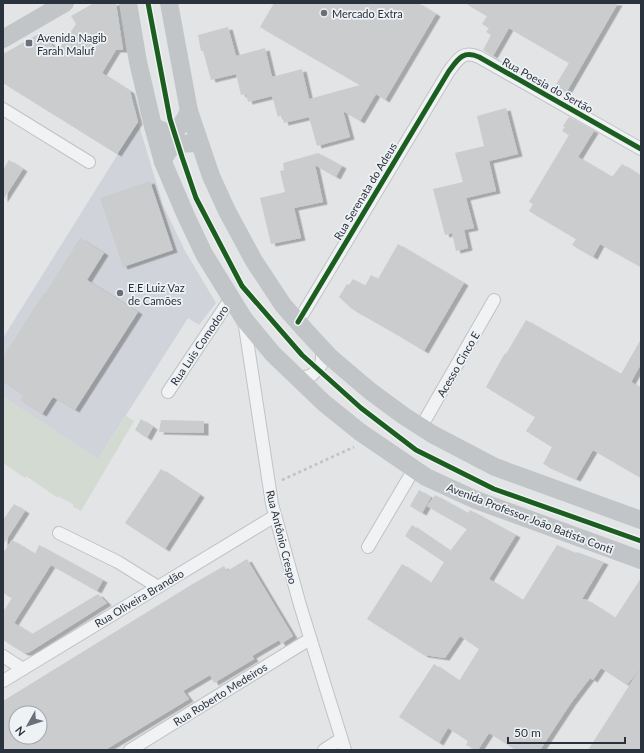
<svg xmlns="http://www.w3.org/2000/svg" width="644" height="753" font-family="Lato,sans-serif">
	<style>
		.built { fill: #d0d3d9 }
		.green { fill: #d3dad2 }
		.building { fill: #caccce; fill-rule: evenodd; filter: url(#shadow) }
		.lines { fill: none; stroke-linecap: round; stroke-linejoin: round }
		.street-casing { stroke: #c0c2c4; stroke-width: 14 }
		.path { stroke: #c2c3c6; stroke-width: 2.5; stroke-dasharray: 3 3; stroke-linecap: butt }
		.street { stroke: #f0f2f3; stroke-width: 12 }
		.secondary { stroke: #c2c5c8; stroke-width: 18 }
		.cycleway-casing { stroke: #eff2f5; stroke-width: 8 }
		.cycleway { stroke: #1b5e20; stroke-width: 5 }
		.poi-dot { fill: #6a7079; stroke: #eff2f5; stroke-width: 1.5 }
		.labels { text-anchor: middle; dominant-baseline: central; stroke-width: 3.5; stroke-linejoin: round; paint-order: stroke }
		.poi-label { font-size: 11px; fill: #2a323e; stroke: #eff2f5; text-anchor: start }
		.street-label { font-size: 11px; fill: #2a323e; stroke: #eff2f5 }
	</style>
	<defs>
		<filter id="shadow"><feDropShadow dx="4.5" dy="2.5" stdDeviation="0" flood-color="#0004"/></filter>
	</defs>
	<rect width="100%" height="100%" fill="#e2e4e6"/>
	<path class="built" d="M138,122L163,205L185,251L216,303L199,325L188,318L98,459L3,397V338Z"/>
	<path class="green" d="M3,397L98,459L126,416L134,421L81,511L73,507V504L58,496V498L26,476L25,478L3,463Z"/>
	<g class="building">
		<path d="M94,3H116L123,50H116L102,73L130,91L138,122L117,154L3,83V54L42,32L57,52L76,24L71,16Z"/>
		<path d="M274,3H418L436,14L385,100L376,94L360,121L343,111L350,137L317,146L309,117L284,123L282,115L278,117L272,96L248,102L246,94L241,95L236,74L211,80L203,51H201L198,35L228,27L236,56L265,48L272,77L302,69L309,99L360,85L260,27Z"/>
		<path d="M465,3H618L566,93L555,86L569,63L509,28L493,56L483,50L491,35L486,32L489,28L482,24L487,16Z"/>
		<path d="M506,108L518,154L489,161L496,191L466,198L474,228L464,230L468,248L456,251L452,233L445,235L433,189L463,182L455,153L484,146L477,116Z"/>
		<path d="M569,117L594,131L578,157L612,177L622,164L641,176V267L600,244L593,257L572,245L576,239L529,211L533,204L529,202L569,135L562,131L565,127L563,126Z"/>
		<path d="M318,153L342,166L336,177L315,165L323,202L294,208L301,238L271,244L260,198L285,192L280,171L284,170L283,163Z"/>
		<path d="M9,160L23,169L3,200V170Z"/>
		<path d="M150,181L173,250L123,267L100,198Z"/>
		<path d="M80,238L104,253L87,280L138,312L75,410L53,397L42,414L20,400L23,395L3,382V357L44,293L45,294Z"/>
		<path d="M398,244L464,283L424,351L396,334L352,309L339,297L347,284L349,285L353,279L365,286L371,275L378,279Z"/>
		<path d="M526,320L621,374L641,339V364L631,382L641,388V478L593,450L576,479L543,464L552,447L526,431L535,417L486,387L505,353L506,354Z"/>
		<path d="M141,419L153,427L147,438L135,430Z"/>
		<path d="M161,420L204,421V433L159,432Z"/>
		<path d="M161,469L200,495L165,549L125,523Z"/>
		<path d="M419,490L431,497L422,513L410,506Z"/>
		<path d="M435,495L468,513L470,510L516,535L489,579L522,600H523L557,545L576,553L577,552L604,562L582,599L587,600L615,618L641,578V667L627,685L601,668L593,680L590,678L571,703L540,750H516L489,733L478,750H476L466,745L468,741L448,728L439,743L399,717L434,664L459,681L479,649L460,636L445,658L424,655L367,619L402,564L431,583L444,562L405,536L412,525L450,551L467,529L427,506Z"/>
		<path d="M14,504L25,511L3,545V520Z"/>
		<path d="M12,540L35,554L39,545L103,580L97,591L51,565L14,623L32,634L98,594L107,603L28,653H24L3,640V612L12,598L3,593V553Z"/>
		<path d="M247,559L293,636L281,644L279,640L252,656L254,659L214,683L210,675L183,691L189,699L105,750H3V701L191,585L224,566L227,571ZM16,713H40V737H16Z"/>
		<path d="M641,667V750H588Z"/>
	</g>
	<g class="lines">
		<g class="street-casing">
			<g id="street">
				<path d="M3,109L89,162"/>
				<path d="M244,320L272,504L300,605L345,750"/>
				<path d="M298,322L449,71C458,59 463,50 479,57L641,149"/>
				<path d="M299,379L312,375L321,365L323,349"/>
				<path d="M168,392L231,298"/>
				<path d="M421,427L494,300"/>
				<path d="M59,533L118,562L158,587"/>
				<path d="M368,547L414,469"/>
				<path d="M3,656L23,669"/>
				<path d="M3,681L275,516"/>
				<path d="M130,750L310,639"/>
				<path d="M324,750L341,739"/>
			</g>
		</g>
		<path class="path" d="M282,480L354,447"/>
		<use href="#street" class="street"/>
		<g class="secondary">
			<path d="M128,3L138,62L153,126L163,162L186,216L204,254L244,319L273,354L324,403L360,432L426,477L476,500L641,560"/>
			<path d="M169,3L189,111L211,176L227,211L254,261L283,305L305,330L330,357L370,391L404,416L432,434L495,467L641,520"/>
			<path d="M3,39L65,3"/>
			<path d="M153,126C172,138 181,129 189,111"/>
			<path d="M163,162C168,143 182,143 199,143"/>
		</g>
		<g class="cycleway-casing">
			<g id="cycleway">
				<path d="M148,3L170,119L182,157L196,198L242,286L302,355L361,408L416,450L494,489L641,541"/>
				<path d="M298,322L449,71C458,59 463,50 479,57L641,149"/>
			</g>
		</g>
		<use href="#cycleway" class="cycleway"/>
	</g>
	<g class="poi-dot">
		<circle cx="324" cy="13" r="4"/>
		<rect x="25" y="39" width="8" height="8" rx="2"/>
		<circle cx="120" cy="293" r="4"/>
	</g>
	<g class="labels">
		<g class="poi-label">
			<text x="332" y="13">Mercado Extra</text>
			<text x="37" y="37">Avenida Nagib<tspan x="37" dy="13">Farah Maluf</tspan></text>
			<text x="128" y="287">E.E Luiz Vaz<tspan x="128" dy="13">de Camões</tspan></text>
		</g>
		<g class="street-label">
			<text transform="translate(548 85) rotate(29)">Rua Poesia do Sertão</text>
			<text transform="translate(365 191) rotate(-59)">Rua Serenata do Adeus</text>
			<text transform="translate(199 345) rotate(-56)">Rua Luis Comodoro</text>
			<text transform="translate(458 364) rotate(-60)">Acesso Cinco E</text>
			<text transform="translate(530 518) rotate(21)">Avenida Professor João Batista Conti</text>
			<text transform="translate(282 537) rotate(76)">Rua Antônio Crespo</text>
			<text transform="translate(139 598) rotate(-31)">Rua Oliveira Brandão</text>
			<text transform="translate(220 694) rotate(-32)">Rua Roberto Medeiros</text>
		</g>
	</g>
	<rect width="644" height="753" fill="none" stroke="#2a323e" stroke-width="8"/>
	<g transform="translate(28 725) rotate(231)"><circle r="19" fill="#eff2f5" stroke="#a0a5ac"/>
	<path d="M0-3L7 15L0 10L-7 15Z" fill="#6a7079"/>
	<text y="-6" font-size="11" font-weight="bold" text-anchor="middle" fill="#2a323e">N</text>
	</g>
	<path d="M508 737v6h117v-6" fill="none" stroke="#2a323e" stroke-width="2"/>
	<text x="514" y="737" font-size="12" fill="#2a323e" stroke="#eff2f5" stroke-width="3" paint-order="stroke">50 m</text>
</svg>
